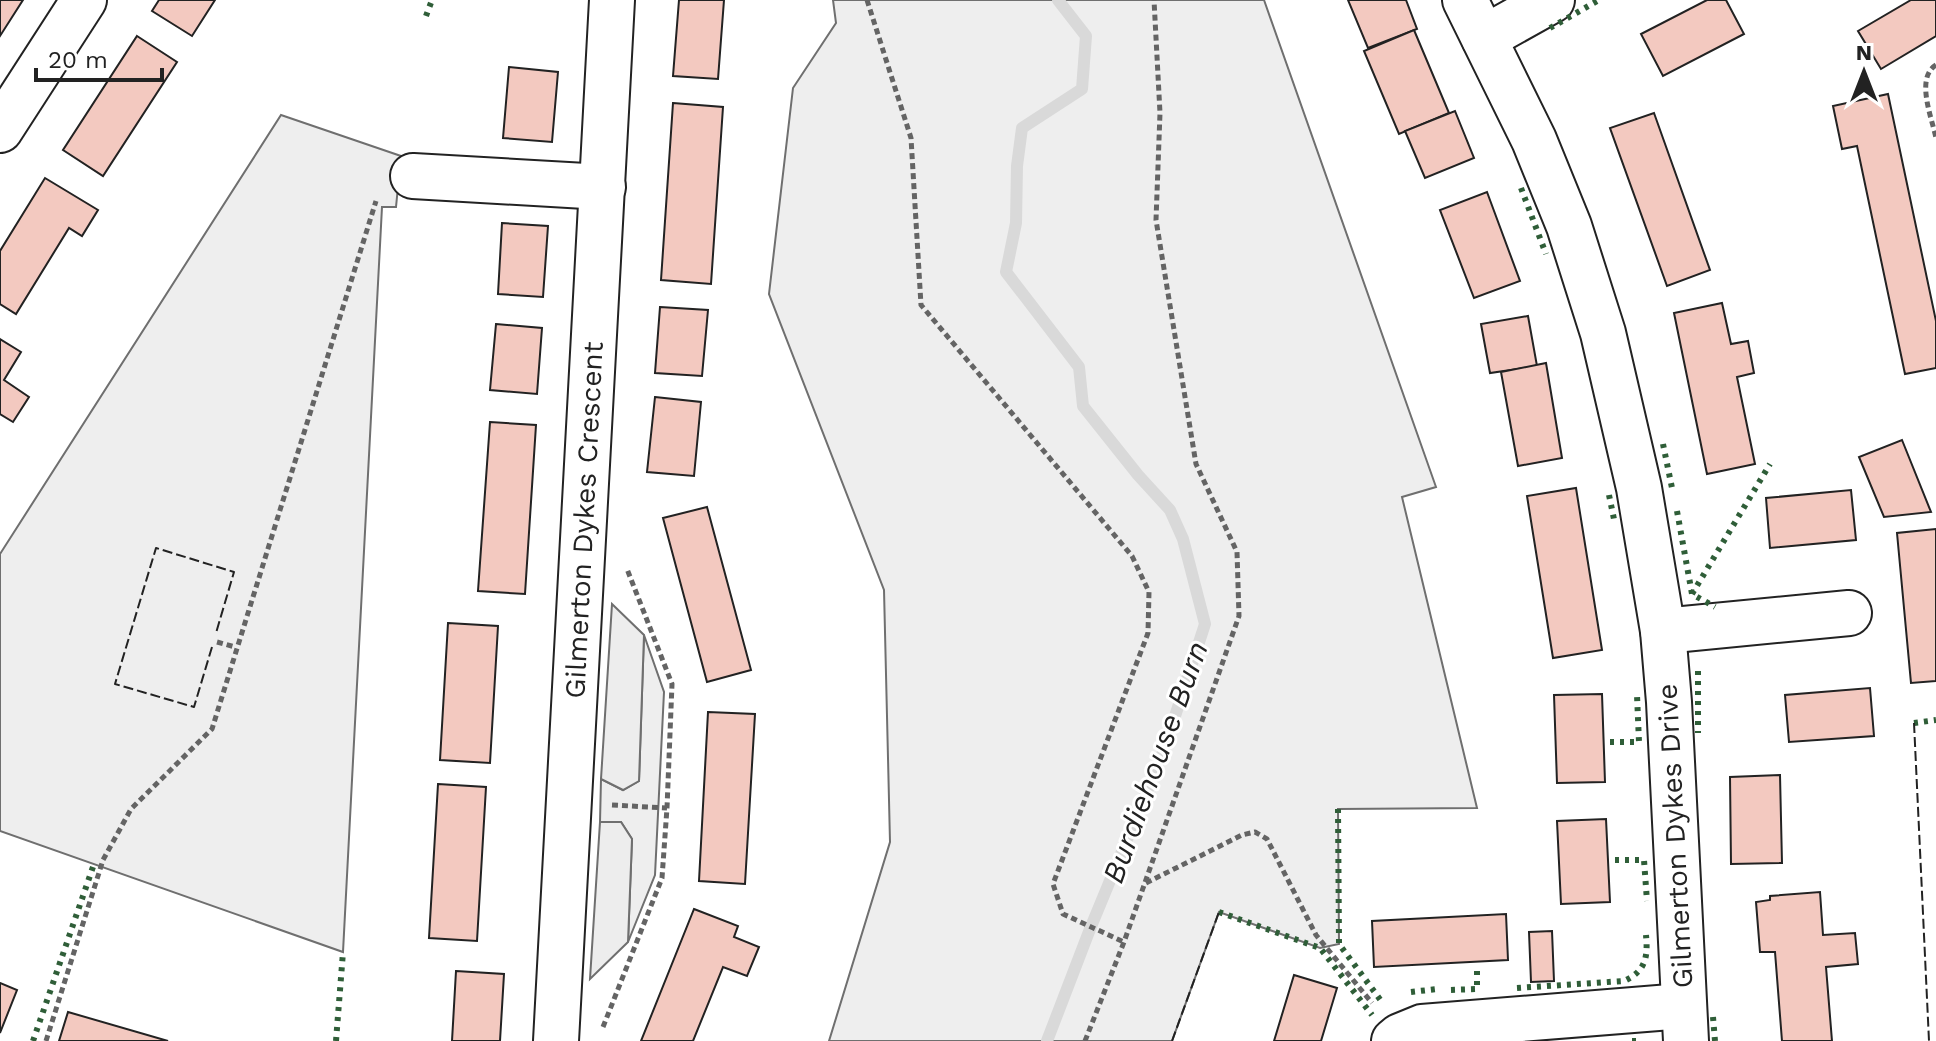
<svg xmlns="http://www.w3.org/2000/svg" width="1936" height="1041" font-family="'Work Sans',sans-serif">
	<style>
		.green { fill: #eee; stroke: #6f6f6f; stroke-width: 2 }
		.parking { fill: #ededed; stroke: #6f6f6f; stroke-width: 2 }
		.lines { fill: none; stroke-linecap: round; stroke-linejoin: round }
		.stream { stroke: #d9d9d9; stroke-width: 12 }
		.building { fill: #f3c9c0; stroke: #222; stroke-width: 2 }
		.minor-casing { stroke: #222; stroke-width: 48 }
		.path { stroke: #646464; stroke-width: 5; stroke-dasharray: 6 4; stroke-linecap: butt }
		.minor { stroke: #fff; stroke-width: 44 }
		.hedge { stroke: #2f5e38; stroke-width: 6; stroke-dasharray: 4 6; stroke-linecap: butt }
		.fence { stroke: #222; stroke-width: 2; stroke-dasharray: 10 4; stroke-linecap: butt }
		.labels { text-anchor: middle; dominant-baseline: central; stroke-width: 6; stroke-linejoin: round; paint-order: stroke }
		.street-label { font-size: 28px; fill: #222; stroke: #fff }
		.water-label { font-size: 30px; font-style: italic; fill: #222; stroke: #fff }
	</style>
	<rect width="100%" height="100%" fill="#fff"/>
	<g class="green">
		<path d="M833,0H1264L1436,487L1402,497L1477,808L1338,809L1339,944L1320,948L1219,912L1172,1041H829L890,842L884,590L769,294L793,88L836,23Z"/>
		<path d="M281,115L401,156L396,207H382L343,952L0,831V554Z"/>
		<path d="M644,635L664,692L655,875L628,942L632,839L621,822H600L601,779L623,790L639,781Z"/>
	</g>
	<g class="parking">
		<path d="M612,604L644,635L639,781L623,790L601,779Z"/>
		<path d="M600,822H621L632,839L628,942L590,979Z"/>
	</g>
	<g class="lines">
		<path class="stream" d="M1047,1041L1090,929L1164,750L1205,624L1183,539L1170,510L1138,475L1083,406L1079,367L1006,272L1016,223L1017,166L1022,128L1082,89L1086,36L1058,0"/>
	</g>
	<g class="building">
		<path d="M0,0H23L0,36Z"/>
		<path d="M159,0H215L192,36L152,11Z"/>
		<path d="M679,0H724L718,79L673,76Z"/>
		<path d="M1348,0H1406L1417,29L1368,48Z"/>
		<path d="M1707,0H1726L1744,34L1663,76L1641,34Z"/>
		<path d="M1911,0H1936V36L1881,69L1858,31Z"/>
		<path d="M1414,30L1449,113L1399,134L1364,51Z"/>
		<path d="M137,36L177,62L103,176L63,150Z"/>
		<path d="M509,67L558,72L552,142L503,138Z"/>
		<path d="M1888,94L1936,321V368L1905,374L1857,146L1842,149L1833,106Z"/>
		<path d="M673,103L723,107L711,284L661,280Z"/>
		<path d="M1455,111L1474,158L1425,178L1405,131Z"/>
		<path d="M1654,113L1710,270L1667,286L1610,128Z"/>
		<path d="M45,178L98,210L82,236L69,228L16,314L0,304V251Z"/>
		<path d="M1487,192L1520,281L1474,298L1440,210Z"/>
		<path d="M502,223L548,226L543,297L498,294Z"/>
		<path d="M1722,303L1731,344L1748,341L1754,373L1737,377L1755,464L1707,474L1674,313Z"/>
		<path d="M660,307L708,310L702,376L655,373Z"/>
		<path d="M1528,316L1537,366L1490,373L1481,324Z"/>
		<path d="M496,324L542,328L537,394L490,390Z"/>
		<path d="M0,339L21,352L4,380L29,397L13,422L0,414Z"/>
		<path d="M1546,363L1562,458L1518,466L1501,372Z"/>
		<path d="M655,397L701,402L694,476L647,472Z"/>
		<path d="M490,422L536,425L525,594L478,591Z"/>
		<path d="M1902,440L1931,512L1884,517L1859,457Z"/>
		<path d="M1576,488L1602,650L1553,658L1527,496Z"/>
		<path d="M1851,490L1856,540L1770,548L1766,498Z"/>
		<path d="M707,507L751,670L707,682L663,518Z"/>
		<path d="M1936,529V681L1911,683L1897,533Z"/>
		<path d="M448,623L498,626L490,763L440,760Z"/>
		<path d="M1870,688L1874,736L1789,742L1785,695Z"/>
		<path d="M1602,694L1605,782L1557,783L1554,695Z"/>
		<path d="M708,712L755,714L745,884L699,881Z"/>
		<path d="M1780,775L1782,863L1731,864L1730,777Z"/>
		<path d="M438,784L486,787L477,941L429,938Z"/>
		<path d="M1606,819L1610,902L1561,904L1557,821Z"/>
		<path d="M1820,892L1823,935L1855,933L1858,964L1826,967L1832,1041H1782L1775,952H1760L1756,902L1770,900V896Z"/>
		<path d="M694,909L738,926L734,937L759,947L747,976L723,967L693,1041H641Z"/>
		<path d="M1506,914L1508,960L1374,967L1372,921Z"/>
		<path d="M1552,931L1554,981L1531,982L1529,932Z"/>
		<path d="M456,971L504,974L500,1041H452Z"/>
		<path d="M1294,975L1337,988L1321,1041H1274Z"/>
		<path d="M0,983L17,990L0,1033Z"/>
		<path d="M68,1012L168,1041H59Z"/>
	</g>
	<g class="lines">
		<g class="minor-casing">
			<g id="minor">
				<path d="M1465,0L1534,140L1569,226L1603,333L1639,488L1663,631L1669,702L1686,1041"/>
				<path d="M1484,38L1552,0"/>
				<path d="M0,130L84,0"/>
				<path d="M413,176L603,187"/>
				<path d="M1663,631L1849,613"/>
				<path d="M556,1041L612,0"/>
				<path d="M1394,1041L1400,1036L1422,1027L1683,1006"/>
			</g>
		</g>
		<g class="path">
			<path d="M867,0L911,138L921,305L1132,556L1149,592L1148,633L1053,884L1063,914L1124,942"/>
			<path d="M1936,65C1915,78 1932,118 1936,138"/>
			<path d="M217,642L235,647"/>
			<path d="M612,805L667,808"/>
			<path d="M1146,883L1242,835L1255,832L1267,839L1316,935L1372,1003"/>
			<path d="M603,1027L662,878L667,808L672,684L627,569"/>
			<path d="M46,1041L103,860L131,809L212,729L376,201"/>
			<path d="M1085,1041L1124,942L1239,616L1237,552L1196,464L1156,220L1160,113L1154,0"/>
		</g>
		<use href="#minor" class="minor"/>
		<g class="hedge">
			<path d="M426,16L432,0"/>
			<path d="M1550,28L1599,0"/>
			<path d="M1521,188L1546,254"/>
			<path d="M1663,444L1672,488"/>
			<path d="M1609,495L1615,524"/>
			<path d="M1677,511L1692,594L1715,607"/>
			<path d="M1692,594L1770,464"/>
			<path d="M1698,671V733"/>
			<path d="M1914,723L1936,720"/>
			<path d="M1610,742H1639L1637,695"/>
			<path d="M1338,809L1339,944L1382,1002"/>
			<path d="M1615,860H1644L1647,901"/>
			<path d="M1219,912L1320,948L1372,1015"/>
			<path d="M1517,988L1624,981C1646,971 1648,957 1646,935"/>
			<path d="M1451,990L1477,989V967"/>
			<path d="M1411,992L1437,989"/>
			<path d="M1713,1017L1715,1041"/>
			<path d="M33,1041L94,864"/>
			<path d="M336,1041L343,952"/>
			<path d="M1632,1041H1638"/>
		</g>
		<g class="fence">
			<path d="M212,647L194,707L115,684L156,548L234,572L216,633"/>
			<path d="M1914,723L1929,1041"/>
			<path d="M1172,1041L1219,912"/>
		</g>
	</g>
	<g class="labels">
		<g class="street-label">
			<text transform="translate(584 520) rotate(-87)">Gilmerton Dykes Crescent</text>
			<text transform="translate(1675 836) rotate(-93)">Gilmerton Dykes Drive</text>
		</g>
		<g class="water-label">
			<text transform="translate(1155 762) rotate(-70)">Burdiehouse Burn</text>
		</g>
	</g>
	<g transform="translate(1864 72)" stroke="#ffffff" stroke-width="6" paint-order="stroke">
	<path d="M0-6L14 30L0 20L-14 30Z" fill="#222222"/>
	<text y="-12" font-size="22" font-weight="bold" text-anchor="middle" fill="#222222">N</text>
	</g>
	<path d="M36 68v12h126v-12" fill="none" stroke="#222222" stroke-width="4"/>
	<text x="48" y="68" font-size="24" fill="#222222" stroke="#ffffff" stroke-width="6" paint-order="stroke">20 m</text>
</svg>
